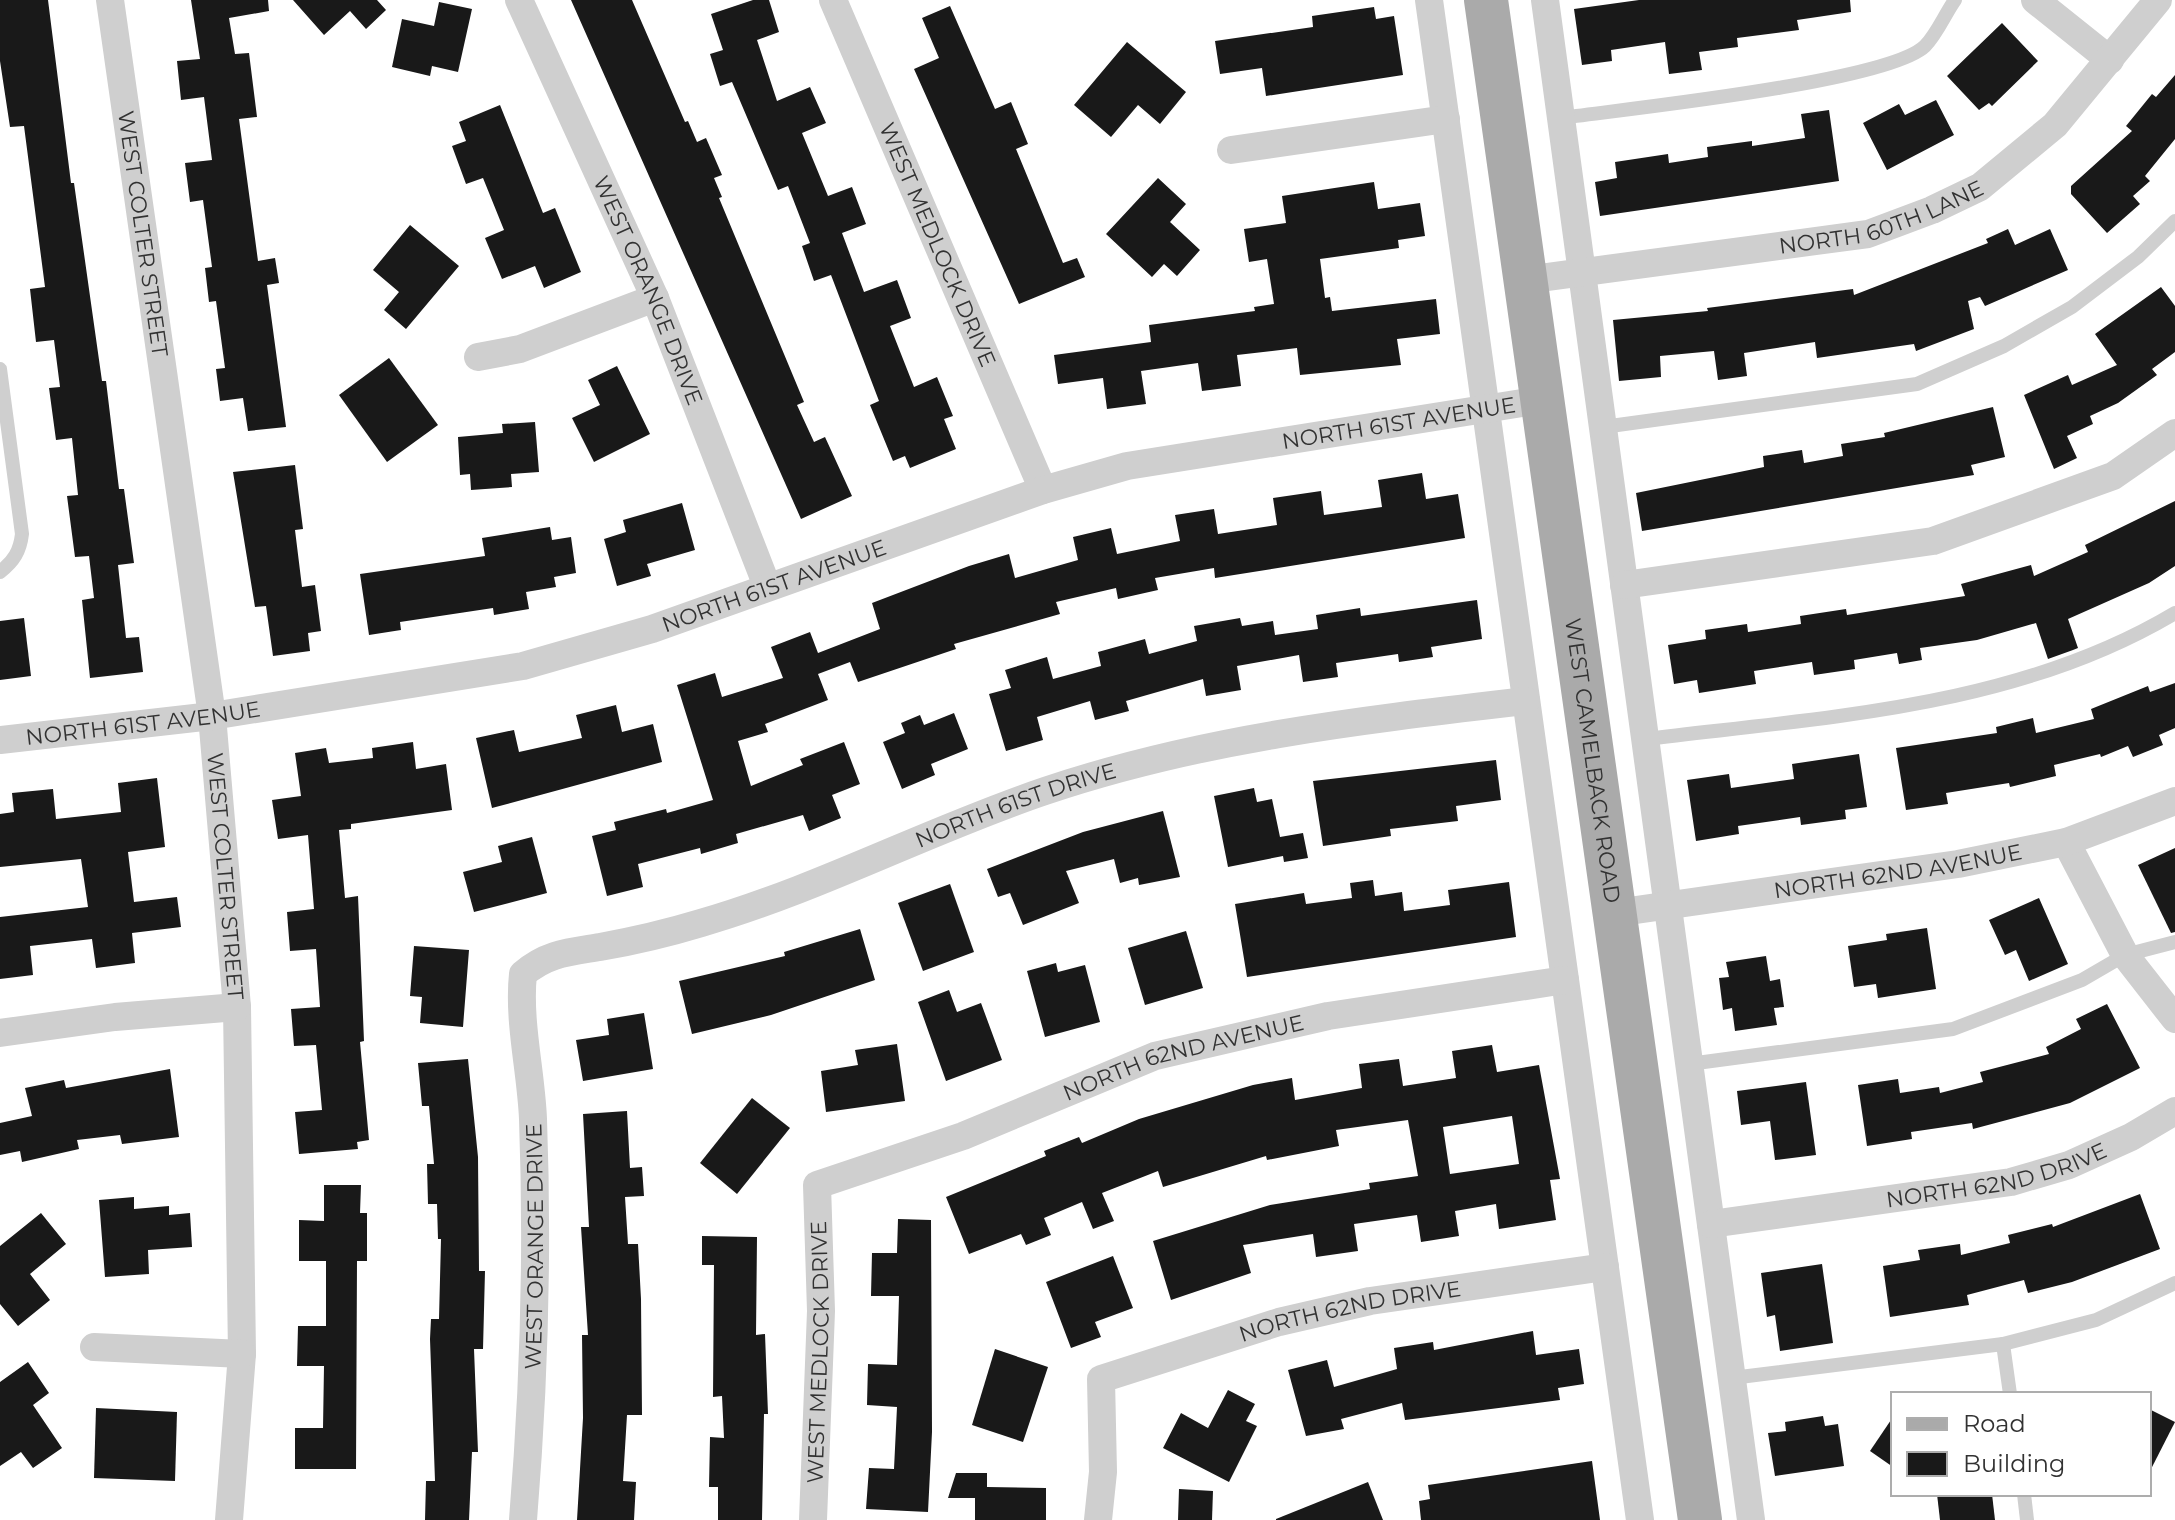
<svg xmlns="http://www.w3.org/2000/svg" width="2175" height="1520" font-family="Montserrat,sans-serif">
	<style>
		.building { fill: #191919; fill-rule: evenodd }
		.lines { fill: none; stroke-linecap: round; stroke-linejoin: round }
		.lane { stroke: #cfcfcf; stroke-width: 14 }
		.street { stroke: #cfcfcf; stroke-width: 28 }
		.primary { stroke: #aaa; stroke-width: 44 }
		.labels { text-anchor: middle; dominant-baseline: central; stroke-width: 8; stroke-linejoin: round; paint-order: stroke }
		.street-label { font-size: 22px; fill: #323232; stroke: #fff }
	</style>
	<rect width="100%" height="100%" fill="#fff"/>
	<g class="building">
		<path d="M0,0H48L71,183H74L102,381H106L119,489H124L134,563L118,565L126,638L139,637L143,672L90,678L82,600L94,598L89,556L75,557L67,496L78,495L72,438L56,440L49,388L60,387L54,340L36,342L30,289L45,287L24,126L10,127L0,61Z"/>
		<path d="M191,0H268L269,11L229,18L235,54L249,53L257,117L239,119L258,261L275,258L279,283L267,285L286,427L248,431L243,398L220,401L216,369L225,368L216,301L209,302L205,268L212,267L203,200L190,202L185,163L212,160L204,97L181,100L177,61L200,59Z"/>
		<path d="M293,0H377L386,10L366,29L350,11L324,35Z"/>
		<path d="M571,0H632L685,122L688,121L697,142L706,138L722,175L714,178L722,197L719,198L804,402L797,405L814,442L825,437L852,496L801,519Z"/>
		<path d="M753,0H769L779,32L757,40L777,101L810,87L826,123L802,133L828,196L852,187L866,224L842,233L864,292L897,280L911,318L890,326L914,387L937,377L953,416L944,419L956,449L910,468L905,456L893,461L870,405L879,401L831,275L814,281L802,246L810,243L788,186L778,190L732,82L720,86L710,54L723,50L711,14Z"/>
		<path d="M1639,0H1850L1851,12L1797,20L1799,30L1737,38L1738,47L1699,52L1702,70L1669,74L1665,42L1611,50L1612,61L1582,65L1574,9Z"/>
		<path d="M439,2L472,9L458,72L432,66L430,76L392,67L402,19L434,26Z"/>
		<path d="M950,6L995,109L1011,102L1028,144L1016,149L1063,263L1077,258L1085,277L1019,304L914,69L939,58L922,18Z"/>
		<path d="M1374,7L1376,19L1394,16L1403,75L1266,96L1262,68L1220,74L1215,41L1313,27L1312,16Z"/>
		<path d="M2002,23L2038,61L1992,106L1989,103L1979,110L1947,76Z"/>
		<path d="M1127,42L1186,92L1160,124L1138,105L1111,137L1074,105Z"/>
		<path d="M2175,75V139L2145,176L2150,181L2133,196L2140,204L2107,233L2071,194V186L2132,131L2126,126L2152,94L2156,97Z"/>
		<path d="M1936,100L1954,135L1887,170L1863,123L1899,104L1905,115Z"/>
		<path d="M500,105L543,213L555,208L581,272L544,288L535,266L502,279L485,238L504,230L483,178L466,184L452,146L466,141L459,122Z"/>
		<path d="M1829,110L1839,181L1600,216L1595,182L1617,178L1615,162L1668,154L1669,163L1708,157L1707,147L1752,141V146L1805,138L1801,114Z"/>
		<path d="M1158,178L1186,204L1170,222L1200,250L1177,276L1164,264L1152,277L1106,234Z"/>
		<path d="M1374,182L1378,209L1420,203L1425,236L1398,240L1399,248L1320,259L1325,298L1330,297L1332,311L1436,299L1440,334L1397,339L1401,365L1300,375L1297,348L1237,355L1241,386L1202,391L1198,363L1141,371L1146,404L1107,409L1103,378L1058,384L1054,355L1151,342L1149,325L1255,311L1254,307L1274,304L1267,259L1249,262L1244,229L1286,223L1282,196Z"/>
		<path d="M410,225L459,266L406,329L384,310L399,292L373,270Z"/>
		<path d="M2008,229L2015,245L2050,229L2068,270L1985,306L1980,297L1968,301L1974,329L1916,351L1914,344L1817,358L1815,342L1744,353L1747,376L1718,380L1714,351L1660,356L1661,377L1619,381L1613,320L1708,311L1707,308L1853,289L1854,295L1988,243L1986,239Z"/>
		<path d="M2161,287L2175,306V352L2152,369L2157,375L2118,403L2090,416L2093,424L2067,436L2077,458L2054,469L2024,395L2068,375L2072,385L2117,365L2095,334Z"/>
		<path d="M389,358L438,425L387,462L339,395Z"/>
		<path d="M617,366L650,434L594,462L572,418L600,405L588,380Z"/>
		<path d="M1993,407L2005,457L1971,465L1974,475L1642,531L1636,493L1764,467L1763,456L1802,450L1804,463L1843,456L1841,444L1885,437L1884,433Z"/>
		<path d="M535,422L539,472L511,474L512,487L471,490L470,474L460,475L458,437L503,433L502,424Z"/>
		<path d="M295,465L303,529L295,530L302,587L315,585L321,631L308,633L310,651L273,656L266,606L255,607L233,472Z"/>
		<path d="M1422,473L1426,499L1458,494L1465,538L1215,578L1214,568L1155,578L1158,590L1118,599L1116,588L1056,602L1060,614L954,644L956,649L858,682L850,662L818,674L828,700L765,724L768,732L738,741L751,786L803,765L800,759L844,742L860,784L832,795L841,818L809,831L803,815L736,834L738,843L701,854L700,848L638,864L643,887L607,896L592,836L616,830L614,822L666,809L667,813L713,800L677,685L715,673L722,697L783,678L771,647L810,632L818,653L880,629L872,603L969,566L1009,554L1015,578L1078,560L1073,537L1111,528L1117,554L1180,541L1175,515L1214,509L1218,534L1277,525L1273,498L1321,491L1324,515L1382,507L1378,480Z"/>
		<path d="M2175,501V566L2149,583L2068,619L2078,648L2073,650L2048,659L2036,623L1977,640L1920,648L1922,660L1899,664L1897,653L1854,660L1855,669L1814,675L1812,662L1754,671L1756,684L1699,693L1697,680L1674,684L1668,645L1706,639L1705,630L1747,624L1748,632L1801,624L1800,616L1846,609L1847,615L1965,596L1961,584L2031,565L2034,576L2088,552L2085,545Z"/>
		<path d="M682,503L695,550L647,564L651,576L617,586L604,539L626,532L623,520Z"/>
		<path d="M550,527L552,540L571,537L576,573L554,577L556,587L526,592L529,609L494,615L493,608L400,622L401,630L369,635L360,574L485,556L482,538Z"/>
		<path d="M1477,600L1482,639L1431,647L1433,657L1399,662L1398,654L1336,663L1338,677L1303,682L1299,655L1237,666L1241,690L1206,696L1203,679L1126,701L1129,711L1095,720L1090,701L1037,717L1043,740L1006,751L989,694L1011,688L1005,670L1047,657L1053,679L1101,666L1098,652L1145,639L1149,654L1197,641L1194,626L1240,618L1242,626L1273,621L1275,635L1318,629L1316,615L1360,608L1361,616Z"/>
		<path d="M24,618L31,676L0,680V621Z"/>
		<path d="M2175,683V728L2159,735L2163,745L2133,757L2128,746L2101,757L2100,754L2054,765L2056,776L2010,787L2009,783L1946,793L1948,804L1906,810L1896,748L1997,733L1996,727L2033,718L2036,733L2094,719L2091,709L2148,686L2150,692Z"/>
		<path d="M616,705L622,732L653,724L662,762L492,808L476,738L514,730L519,752L582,738L576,715Z"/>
		<path d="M954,713L968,749L931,764L935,775L902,789L883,742L905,733L901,723L920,715L924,725Z"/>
		<path d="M413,742L416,769L446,764L452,810L351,824V829L339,830L345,898L358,896L364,1041L360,1042L369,1140L357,1142L358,1149L299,1154L295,1112L322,1110L316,1045L294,1046L291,1009L320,1007L316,949L290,951L287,912L314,909L308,835L278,839L272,800L301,796L295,753L326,748L329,763L373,758L372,748Z"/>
		<path d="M1859,754L1867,807L1845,810L1846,819L1801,825L1800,817L1738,826L1739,834L1696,841L1687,780L1729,774L1731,788L1794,779L1792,764Z"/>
		<path d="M1496,760L1501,800L1456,806L1458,821L1390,829L1391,836L1323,846L1313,781Z"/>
		<path d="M157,778L165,847L128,852L134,902L177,897L181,927L132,933L135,963L96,968L92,939L30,946L33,975L0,979V917L88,907L81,859L0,867V814L14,812L12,793L53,789L56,819L121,812L118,783Z"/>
		<path d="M1254,788L1257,802L1272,799L1280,837L1303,833L1308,858L1284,862L1283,856L1228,867L1214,796Z"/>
		<path d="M1163,811L1180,877L1139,885L1138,878L1120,883L1114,859L1066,871L1079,903L1023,925L1010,893L998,897L987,869L1083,832Z"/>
		<path d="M532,837L547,893L474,912L463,872L502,862L498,846Z"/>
		<path d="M2175,848V932L2171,933L2138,865Z"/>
		<path d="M1373,880L1375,896L1402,892L1404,911L1450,905L1448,890L1509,882L1516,937L1247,977L1235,904L1304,893L1306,904L1352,898L1350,883Z"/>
		<path d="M950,884L974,952L923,971L898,903Z"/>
		<path d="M2039,898L2068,964L2029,981L2016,950L2005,955L1989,920Z"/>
		<path d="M1927,928L1936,989L1878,998L1876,984L1854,987L1848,946L1887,940L1886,934Z"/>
		<path d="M860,929L875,980L771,1015L692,1034L679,981L785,956L784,952Z"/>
		<path d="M1186,931L1203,988L1145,1005L1128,948Z"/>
		<path d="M414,946L469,950L463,1027L420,1023L422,997L410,996Z"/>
		<path d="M1766,956L1770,981L1780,979L1784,1007L1774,1008L1777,1025L1735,1031L1732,1008L1723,1010L1719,978L1729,977L1726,962Z"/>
		<path d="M1056,963L1058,972L1085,965L1100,1022L1045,1037L1027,971Z"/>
		<path d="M949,990L957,1012L981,1003L1002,1060L946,1081L918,1002Z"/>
		<path d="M2107,1004L2140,1068L2070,1103L1973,1129L1972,1123L1911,1132L1912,1139L1867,1146L1858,1085L1898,1079L1900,1093L1939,1087L1940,1093L1983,1082L1980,1072L2049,1054L2046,1047L2081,1029L2076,1019Z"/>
		<path d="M644,1013L653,1069L583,1081L576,1040L609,1035L607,1019Z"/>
		<path d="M897,1044L905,1101L826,1112L821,1071L858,1065L855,1050Z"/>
		<path d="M1492,1045L1497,1072L1539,1065L1560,1179L1550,1180L1556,1220L1499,1229L1496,1204L1455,1211L1459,1236L1421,1242L1417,1215L1354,1224L1358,1251L1316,1257L1313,1234L1243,1245L1251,1273L1171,1300L1153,1241L1270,1205L1370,1189L1369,1183L1418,1176L1408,1120L1336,1130L1339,1146L1267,1160L1266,1156L1163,1187L1158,1171L1102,1193L1114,1221L1093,1229L1082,1202L1044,1218L1051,1235L1026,1245L1021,1234L969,1254L946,1197L1046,1156L1044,1151L1079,1137L1082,1143L1139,1119L1253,1085L1292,1078L1295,1100L1362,1088L1359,1064L1399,1059L1403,1086L1456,1078L1452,1051ZM1512,1116L1519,1164L1450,1174L1443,1127Z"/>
		<path d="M468,1059L478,1157L479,1271H485L483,1349H474L478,1452H472L469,1520H425L426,1481H435L430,1339L431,1319H439L441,1239H438L437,1204H428L427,1164H434L429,1106H422L418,1063Z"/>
		<path d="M170,1069L179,1137L122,1144L120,1135L77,1140L79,1149L22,1162L20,1151L0,1155V1123L32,1116L25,1088L64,1080L66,1088Z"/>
		<path d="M1806,1082L1816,1155L1775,1160L1770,1121L1741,1125L1737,1091Z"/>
		<path d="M752,1098L790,1128L737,1194L700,1163Z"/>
		<path d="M627,1111L630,1168L642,1167L644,1196L625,1197L628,1244H638L641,1299L642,1415H627L623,1481L636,1482L634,1520H577L583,1418L582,1335H588L581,1227H589L583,1114Z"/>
		<path d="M324,1185H361L360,1213H367V1261H357L356,1469H295V1428H323L324,1366H297L298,1326H326V1261H299V1220L324,1221Z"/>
		<path d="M2140,1194L2160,1249L2072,1282L2028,1293L2024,1280L1967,1295L1969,1305L1890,1317L1883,1266L1920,1260L1918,1250L1960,1244L1961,1255L2010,1243L2008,1235L2052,1224L2053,1227Z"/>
		<path d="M134,1197V1209L169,1206V1215L190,1213L192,1247L148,1250L149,1274L105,1277L99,1200Z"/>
		<path d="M41,1213L66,1244L30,1274L50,1300L18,1326L0,1304V1246Z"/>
		<path d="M898,1219L931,1220L932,1432L928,1512L866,1509L869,1468L894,1469L897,1407L867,1405L868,1364L897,1365L899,1296H871L872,1253H897Z"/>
		<path d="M702,1236L757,1237L756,1335L765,1334L768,1414H764L762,1520H718V1487H709L710,1437L724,1438L722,1396L713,1397L714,1265H702Z"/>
		<path d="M1113,1256L1133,1308L1095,1322L1101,1337L1071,1348L1046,1282Z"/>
		<path d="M1822,1264L1833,1343L1780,1351L1775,1315L1767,1317L1761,1273Z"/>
		<path d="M1533,1331L1536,1355L1579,1349L1584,1384L1558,1388L1560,1400L1405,1420L1402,1403L1341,1419L1344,1429L1306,1436L1288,1370L1327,1360L1334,1387L1397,1369L1394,1348L1433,1342L1434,1350Z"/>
		<path d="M995,1349L1048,1367L1023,1442L972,1425Z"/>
		<path d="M28,1362L49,1393L33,1405L62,1448L33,1468L21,1452L0,1466V1382Z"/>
		<path d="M1228,1390L1255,1404L1246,1421L1257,1426L1229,1482L1163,1448L1181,1413L1208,1428Z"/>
		<path d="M96,1408L177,1412L175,1481L94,1478Z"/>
		<path d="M2149,1409L2175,1422L2149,1473Z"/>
		<path d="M1823,1416L1825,1426L1838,1424L1844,1466L1775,1476L1768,1433L1786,1431L1785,1422Z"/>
		<path d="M1893,1417V1467L1870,1451Z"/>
		<path d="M1592,1461L1600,1520H1421L1419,1501L1430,1499L1428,1485Z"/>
		<path d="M956,1473H987V1487L1046,1488V1520H975V1498H948Z"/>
		<path d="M1368,1482L1383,1520H1276V1519Z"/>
		<path d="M1179,1489L1213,1491L1212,1520H1178Z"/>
		<path d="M1937,1494H1992L1995,1520H1940Z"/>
	</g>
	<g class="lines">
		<g class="lane">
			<path d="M1561,118C1625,109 1888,82 1925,46C1937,34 1945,14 1955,0"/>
			<path d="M0,369L22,534C20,551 14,561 0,572"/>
			<path d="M1603,427L1917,384L2004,346L2072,307L2138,257L2175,221"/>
			<path d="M1645,739C1825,717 2016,708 2175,613"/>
			<path d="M1689,1064L1953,1029L2082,980L2125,955L2175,942"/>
			<path d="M2003,1344L2010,1394"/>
			<path d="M1732,1378L2003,1344L2096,1320L2175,1283"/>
			<path d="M2024,1494L2027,1520"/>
		</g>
		<g class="street">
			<path id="s1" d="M110,0L212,716L237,1007L242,1354L229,1520"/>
			<path id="s2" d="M519,0L655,298L767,586"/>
			<path id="s3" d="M833,0L1043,490"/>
			<path d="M1429,0L1640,1520"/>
			<path d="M1545,0L1751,1520"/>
			<path d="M2035,0L2110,60"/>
			<path d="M1231,150L1446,119"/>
			<path id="s4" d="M1524,280L1868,234L1932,210L1980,187L2055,125L2158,0"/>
			<path d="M478,357L520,349L655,298"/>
			<path d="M1624,585L1933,541L2113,476L2175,433"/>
			<path id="s5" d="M0,740L212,716L523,666L652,629L1043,490L1127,466L1541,400"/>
			<path d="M2066,842L2125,955L2175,1019"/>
			<path id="s6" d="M1615,913L1958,864L2066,842L2175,801"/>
			<path d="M0,1033L115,1017L237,1007"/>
			<path id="s7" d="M1711,1224L2011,1182L2069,1165L2131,1137L2175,1111"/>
			<path d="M94,1347L242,1354"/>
			<path id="s8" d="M523,1520C534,1386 538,1253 533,1119C531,1071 518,1021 523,974C547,953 570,952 600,947C634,941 668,933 701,923C819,889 929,830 1045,791C1202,738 1363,720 1526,701"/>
			<path id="s9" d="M813,1520L821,1311L817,1185L963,1136L1155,1056L1328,1016L1565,980"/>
			<path id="s10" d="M1098,1520L1103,1472L1101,1379L1279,1322L1370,1301L1605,1267"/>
		</g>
		<path class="primary" id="s11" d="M1486,0L1700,1520"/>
	</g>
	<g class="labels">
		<g class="street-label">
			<text stroke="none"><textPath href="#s4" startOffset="364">NORTH 60TH LANE</textPath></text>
			<text stroke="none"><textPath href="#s1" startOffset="236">WEST COLTER STREET</textPath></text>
			<text stroke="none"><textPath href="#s3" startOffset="266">WEST MEDLOCK DRIVE</textPath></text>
			<text stroke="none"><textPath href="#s2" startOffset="318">WEST ORANGE DRIVE</textPath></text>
			<text stroke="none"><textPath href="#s5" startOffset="1440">NORTH 61ST AVENUE</textPath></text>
			<text stroke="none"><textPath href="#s5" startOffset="792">NORTH 61ST AVENUE</textPath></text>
			<text stroke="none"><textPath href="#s5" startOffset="144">NORTH 61ST AVENUE</textPath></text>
			<text stroke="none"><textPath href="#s11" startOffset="768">WEST CAMELBACK ROAD</textPath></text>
			<text stroke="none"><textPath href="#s8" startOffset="1070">NORTH 61ST DRIVE</textPath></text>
			<text stroke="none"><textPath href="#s6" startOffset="286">NORTH 62ND AVENUE</textPath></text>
			<text stroke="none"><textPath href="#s1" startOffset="884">WEST COLTER STREET</textPath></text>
			<text stroke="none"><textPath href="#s9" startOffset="724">NORTH 62ND AVENUE</textPath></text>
			<text stroke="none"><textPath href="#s7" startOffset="290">NORTH 62ND DRIVE</textPath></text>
			<text stroke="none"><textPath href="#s8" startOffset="274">WEST ORANGE DRIVE</textPath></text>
			<text stroke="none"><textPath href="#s10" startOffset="400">NORTH 62ND DRIVE</textPath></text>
			<text stroke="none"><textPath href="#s9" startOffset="168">WEST MEDLOCK DRIVE</textPath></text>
		</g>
	</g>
	<rect x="1891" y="1392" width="260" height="104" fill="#ffffff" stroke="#adadad" stroke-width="2"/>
	<rect x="1907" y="1418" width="40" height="12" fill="#aaaaaa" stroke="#adadad" stroke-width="2"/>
	<text x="1963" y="1432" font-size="24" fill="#323232">Road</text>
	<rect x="1907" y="1452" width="40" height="24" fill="#191919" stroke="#adadad" stroke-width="2"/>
	<text x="1963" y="1472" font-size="24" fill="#323232">Building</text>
</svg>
